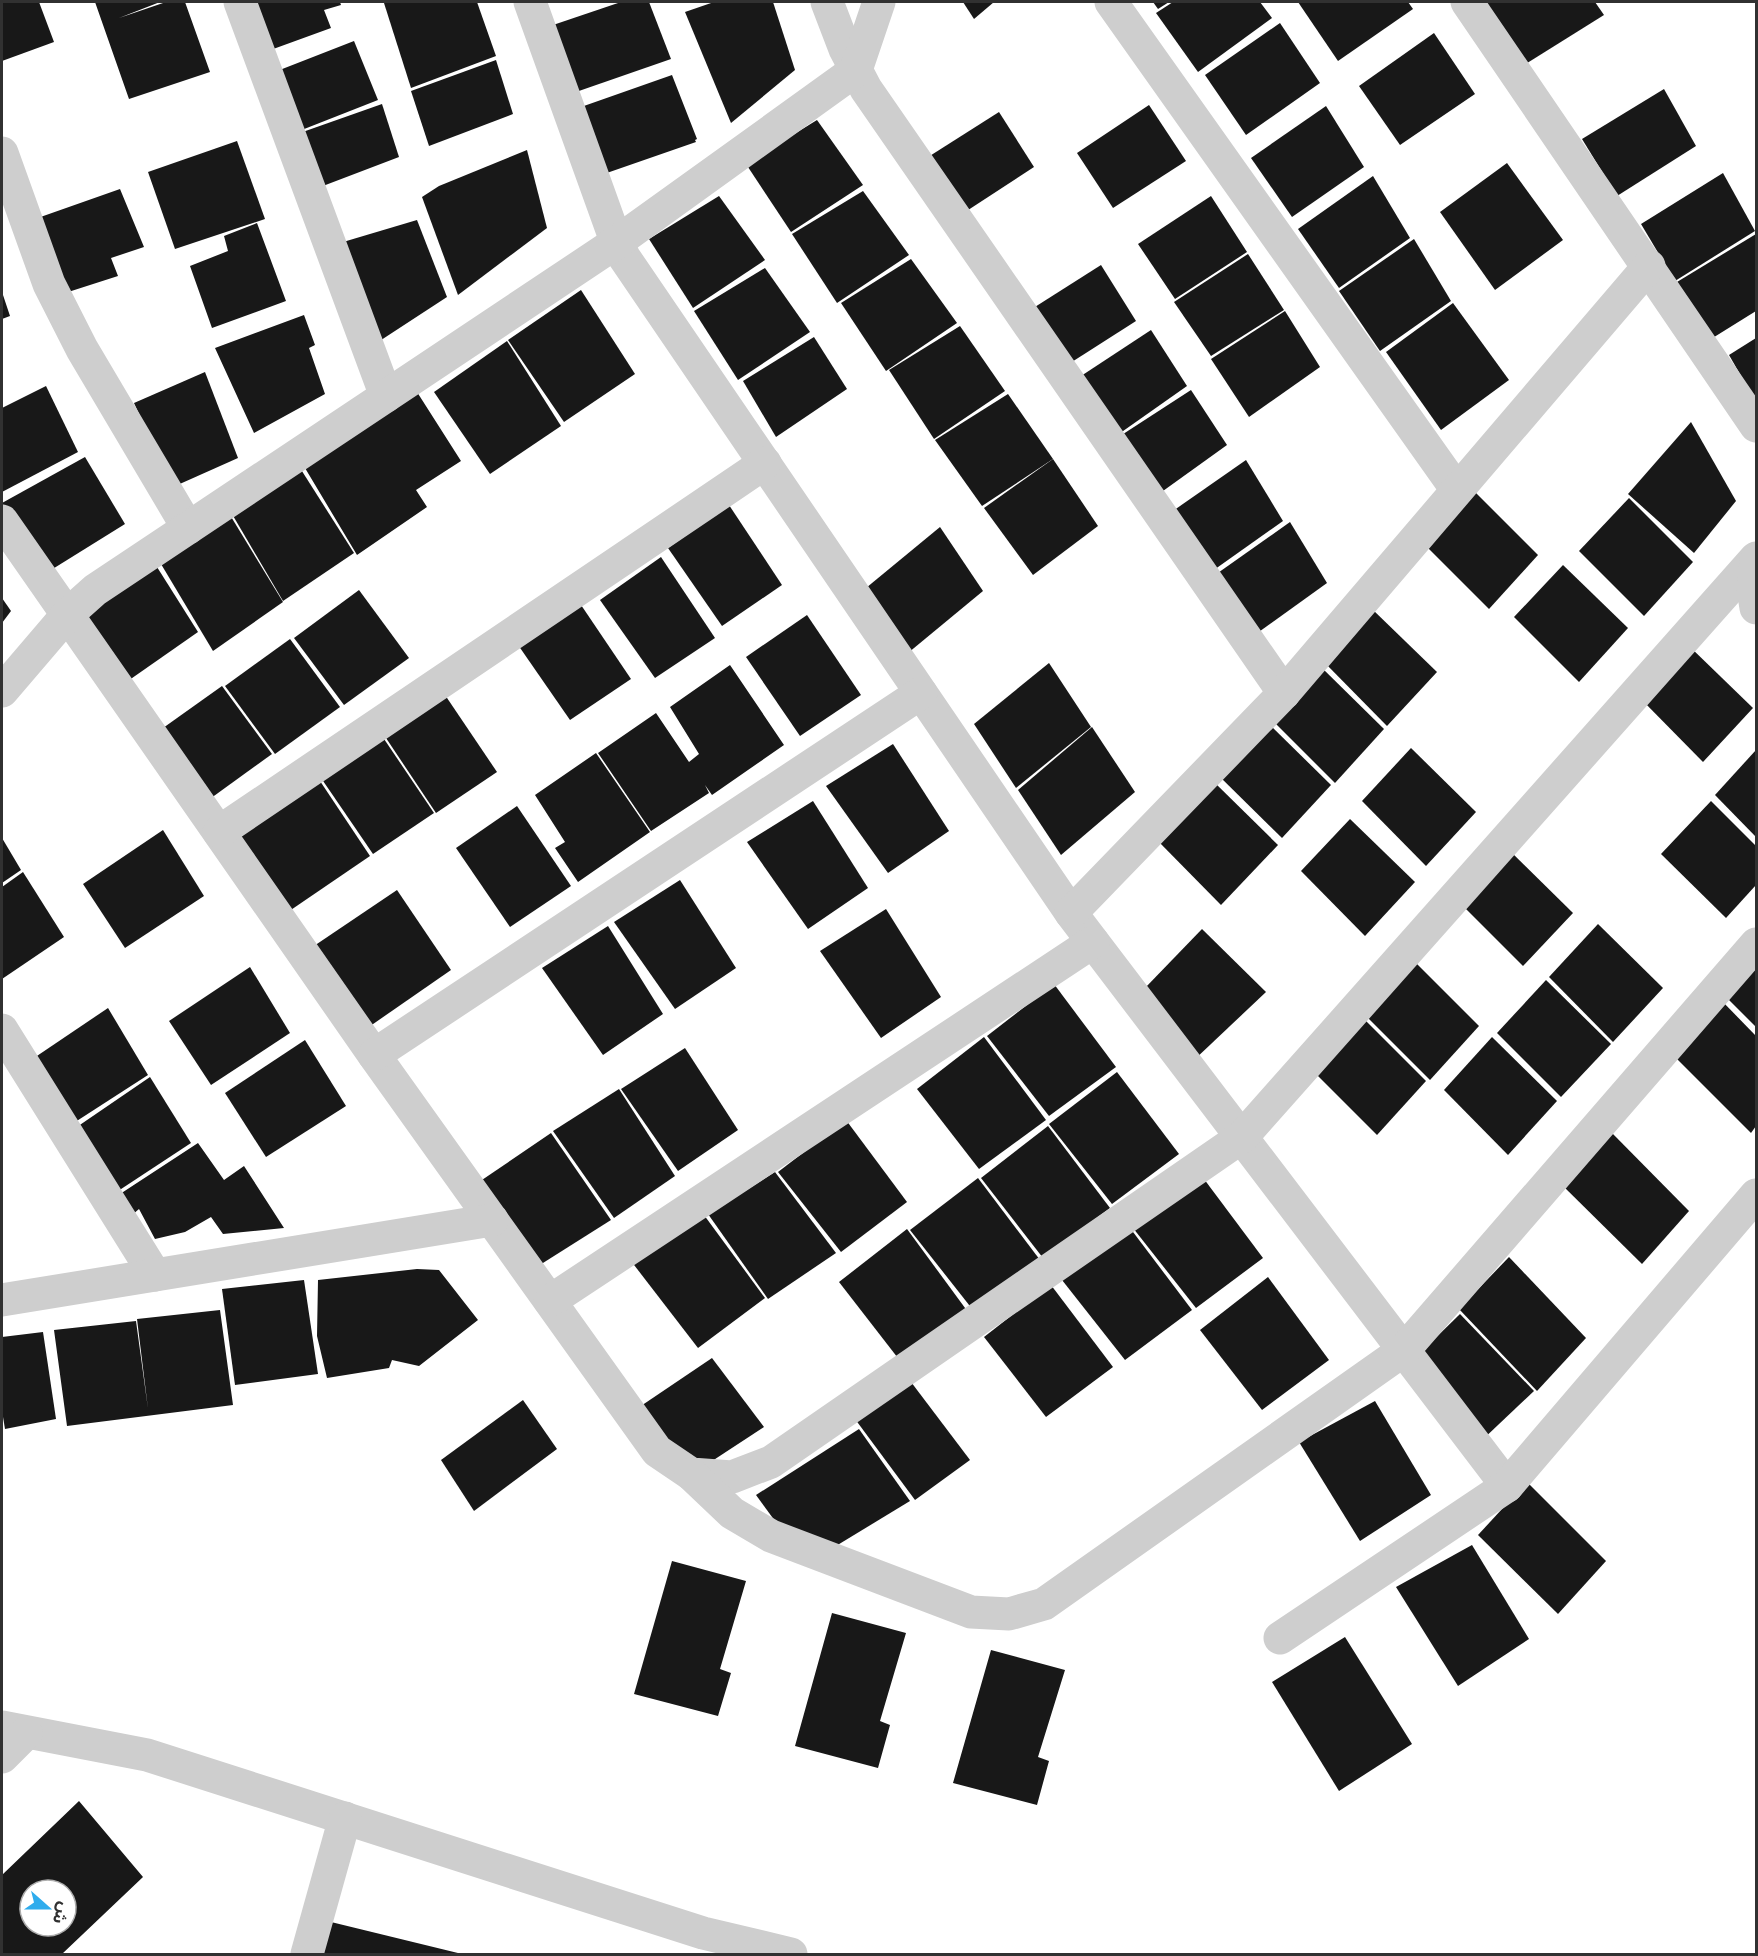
<svg xmlns="http://www.w3.org/2000/svg" width="1758" height="1956" font-family="Signika,'Noto Sans Arabic',sans-serif">
	<style>
		.building { fill: #181818; fill-rule: evenodd }
		.lines { fill: none; stroke-linecap: round; stroke-linejoin: round }
		.minor { stroke: #cecece; stroke-width: 33 }
	</style>
	<rect width="100%" height="100%" fill="#fff"/>
	<g class="building">
		<path d="M2,2H39L54,42L2,61Z"/>
		<path d="M95,2H160L119,18L166,2H185L210,72L129,99Z"/>
		<path d="M246,2H340L341,5L324,10L331,28L265,52Z"/>
		<path d="M389,2H477L496,56L411,88L384,3Z"/>
		<path d="M621,2H649L671,59L576,92L553,25Z"/>
		<path d="M714,2H773L795,70L731,123L685,12Z"/>
		<path d="M963,2H994L974,19Z"/>
		<path d="M1153,2H1169L1158,9Z"/>
		<path d="M1173,2H1260L1272,18L1198,72L1156,13Z"/>
		<path d="M1298,2H1408L1413,9L1338,61Z"/>
		<path d="M1486,2H1595L1604,15L1524,65Z"/>
		<path d="M1280,23L1320,83L1246,135L1205,75Z"/>
		<path d="M1434,33L1475,94L1400,145L1359,86Z"/>
		<path d="M354,41L378,100L294,133L272,73Z"/>
		<path d="M496,60L513,114L429,146L411,91Z"/>
		<path d="M672,75L697,139L695,140L696,142L601,175L581,107Z"/>
		<path d="M1664,89L1696,146L1617,196L1582,139Z"/>
		<path d="M382,104L399,157L315,189L297,134Z"/>
		<path d="M1149,105L1186,161L1113,208L1077,153Z"/>
		<path d="M1326,106L1364,167L1292,217L1251,158Z"/>
		<path d="M999,112L1034,167L962,214L925,159Z"/>
		<path d="M817,120L863,185L791,232L746,164Z"/>
		<path d="M237,141L265,219L175,249L148,172Z"/>
		<path d="M527,150L547,228L458,295L422,197L439,186Z"/>
		<path d="M1507,163L1563,240L1495,290L1440,212Z"/>
		<path d="M1723,173L1755,231L1675,281L1641,224Z"/>
		<path d="M1373,176L1410,238L1339,288L1298,229Z"/>
		<path d="M120,189L144,247L111,258L118,276L62,294L32,220Z"/>
		<path d="M863,191L909,255L837,303L792,234Z"/>
		<path d="M719,196L765,260L693,308L649,239Z"/>
		<path d="M1211,196L1247,252L1175,299L1138,244Z"/>
		<path d="M417,220L447,297L375,344L333,245Z"/>
		<path d="M257,223L286,301L212,328L190,266L228,251L224,236Z"/>
		<path d="M1756,234V311L1711,339L1677,282Z"/>
		<path d="M1414,239L1451,301L1380,351L1339,291Z"/>
		<path d="M1248,254L1284,310L1211,356L1174,302Z"/>
		<path d="M911,259L957,323L886,371L841,303Z"/>
		<path d="M1101,265L1136,321L1064,367L1027,312Z"/>
		<path d="M765,268L810,332L738,380L694,311Z"/>
		<path d="M581,290L635,374L564,422L508,340Z"/>
		<path d="M2,292L10,316L2,319Z"/>
		<path d="M1453,303L1509,380L1441,430L1386,352Z"/>
		<path d="M1285,311L1320,367L1249,417L1211,359Z"/>
		<path d="M304,315L315,345L309,348L325,394L254,433L215,348Z"/>
		<path d="M960,326L1005,391L934,439L889,370Z"/>
		<path d="M1151,330L1187,386L1116,436L1078,378Z"/>
		<path d="M814,337L847,389L776,437L743,381Z"/>
		<path d="M1756,338V402L1729,355Z"/>
		<path d="M507,341L561,426L490,474L434,392Z"/>
		<path d="M205,372L238,458L173,487L134,403Z"/>
		<path d="M46,386L78,452L2,492V408Z"/>
		<path d="M1191,390L1227,445L1156,496L1117,438Z"/>
		<path d="M417,392L461,461L416,490L427,507L357,555L305,468Z"/>
		<path d="M1008,394L1053,459L982,506L935,440Z"/>
		<path d="M1691,422L1736,501L1694,553L1628,494Z"/>
		<path d="M85,457L125,524L51,570L2,503Z"/>
		<path d="M1053,459L1098,526L1033,575L984,508Z"/>
		<path d="M1246,460L1283,521L1211,572L1170,513Z"/>
		<path d="M300,468L354,553L283,601L232,514Z"/>
		<path d="M1474,491L1538,555L1489,609L1424,544Z"/>
		<path d="M1629,498L1693,562L1644,616L1579,551Z"/>
		<path d="M729,505L782,585L722,626L668,548Z"/>
		<path d="M230,515L283,602L213,651L161,564Z"/>
		<path d="M1290,522L1327,583L1256,634L1215,575Z"/>
		<path d="M940,527L983,591L908,653L866,588Z"/>
		<path d="M661,557L715,638L655,678L600,600Z"/>
		<path d="M1563,565L1628,628L1579,682L1514,617Z"/>
		<path d="M157,567L198,632L125,683L78,618Z"/>
		<path d="M359,590L409,658L344,705L294,638Z"/>
		<path d="M2,598L11,611L2,623Z"/>
		<path d="M577,599L631,679L570,720L516,642Z"/>
		<path d="M1372,609L1437,672L1387,726L1323,661Z"/>
		<path d="M807,615L861,695L800,736L746,657Z"/>
		<path d="M290,639L340,707L275,754L225,686Z"/>
		<path d="M1688,645L1753,708L1703,762L1639,697Z"/>
		<path d="M1049,663L1091,727L1016,788L974,724Z"/>
		<path d="M730,665L784,745L712,795L705,785L709,793L651,831L598,753L656,713L689,762L699,754L670,707Z"/>
		<path d="M1320,666L1384,729L1335,783L1270,718Z"/>
		<path d="M222,686L272,754L207,801L156,733Z"/>
		<path d="M443,692L497,772L436,813L382,732Z"/>
		<path d="M1266,721L1331,785L1282,838L1217,774Z"/>
		<path d="M1092,727L1135,792L1061,855L1018,790Z"/>
		<path d="M380,733L434,813L373,854L319,775Z"/>
		<path d="M893,744L949,831L888,873L826,786Z"/>
		<path d="M1411,748L1476,812L1426,866L1362,801Z"/>
		<path d="M1756,750V837L1715,795Z"/>
		<path d="M596,753L650,832L578,882L555,848L565,842L535,795Z"/>
		<path d="M316,775L370,856L282,916L227,835Z"/>
		<path d="M1214,782L1278,845L1221,905L1157,840Z"/>
		<path d="M813,801L868,888L808,929L747,842Z"/>
		<path d="M1711,801L1756,846V885L1726,918L1661,854Z"/>
		<path d="M517,806L571,886L510,927L456,848Z"/>
		<path d="M1350,819L1415,882L1365,936L1301,871Z"/>
		<path d="M163,830L204,896L125,948L83,884Z"/>
		<path d="M2,838L21,870L2,883Z"/>
		<path d="M1508,849L1573,913L1523,966L1459,902Z"/>
		<path d="M23,872L64,937L2,979V887Z"/>
		<path d="M680,880L736,968L675,1009L614,922Z"/>
		<path d="M397,890L451,970L363,1031L308,950Z"/>
		<path d="M886,909L941,997L881,1038L820,951Z"/>
		<path d="M1598,924L1663,988L1613,1042L1549,977Z"/>
		<path d="M608,926L663,1014L603,1055L542,968Z"/>
		<path d="M1202,929L1266,992L1193,1061L1145,988Z"/>
		<path d="M1415,962L1479,1026L1430,1080L1365,1015Z"/>
		<path d="M1756,966V1027L1727,998Z"/>
		<path d="M250,967L290,1033L211,1085L169,1021Z"/>
		<path d="M1546,980L1611,1044L1561,1097L1497,1033Z"/>
		<path d="M1054,984L1116,1067L1049,1116L987,1036Z"/>
		<path d="M1721,1000L1756,1036V1126L1751,1133L1671,1053Z"/>
		<path d="M108,1008L148,1075L69,1126L28,1062Z"/>
		<path d="M1362,1017L1426,1081L1377,1135L1312,1070Z"/>
		<path d="M984,1037L1046,1120L979,1169L917,1089Z"/>
		<path d="M1492,1037L1557,1101L1508,1155L1444,1090Z"/>
		<path d="M305,1040L346,1106L266,1157L225,1093Z"/>
		<path d="M685,1048L738,1130L678,1171L621,1089Z"/>
		<path d="M1117,1072L1179,1154L1112,1204L1049,1124Z"/>
		<path d="M150,1077L191,1143L112,1195L71,1131Z"/>
		<path d="M619,1089L675,1176L614,1218L553,1131Z"/>
		<path d="M846,1120L907,1202L841,1252L778,1172Z"/>
		<path d="M1048,1126L1110,1208L1043,1258L981,1178Z"/>
		<path d="M1611,1132L1689,1211L1642,1264L1561,1184Z"/>
		<path d="M551,1133L611,1220L535,1268L476,1184Z"/>
		<path d="M198,1143L224,1180L244,1166L284,1228L223,1234L211,1217L185,1232L155,1239L139,1209L132,1215L117,1196Z"/>
		<path d="M775,1172L836,1253L768,1299L708,1214Z"/>
		<path d="M1201,1175L1263,1258L1196,1308L1133,1228Z"/>
		<path d="M978,1178L1040,1260L973,1310L910,1230Z"/>
		<path d="M704,1215L765,1298L698,1348L631,1261Z"/>
		<path d="M1130,1228L1192,1310L1125,1360L1062,1280Z"/>
		<path d="M907,1229L968,1312L901,1362L839,1282Z"/>
		<path d="M1509,1257L1586,1338L1537,1391L1459,1309Z"/>
		<path d="M417,1269L439,1270L478,1320L419,1366L392,1360L389,1368L327,1378L317,1336L318,1280Z"/>
		<path d="M1268,1277L1329,1360L1262,1410L1200,1330Z"/>
		<path d="M304,1280L318,1374L235,1385L222,1289Z"/>
		<path d="M1051,1285L1113,1367L1046,1417L984,1337Z"/>
		<path d="M220,1310L233,1405L67,1426L54,1330L136,1321L148,1409L137,1319Z"/>
		<path d="M1460,1314L1534,1391L1479,1443L1414,1359Z"/>
		<path d="M43,1332L56,1419L5,1429L2,1411V1337Z"/>
		<path d="M712,1358L764,1427L706,1465L658,1449L632,1412Z"/>
		<path d="M908,1378L970,1460L915,1500L855,1419Z"/>
		<path d="M523,1400L557,1449L474,1511L441,1460Z"/>
		<path d="M1375,1401L1431,1495L1360,1541L1299,1442Z"/>
		<path d="M859,1429L910,1501L831,1549L783,1532L756,1495Z"/>
		<path d="M1527,1482L1606,1561L1558,1614L1478,1535Z"/>
		<path d="M1472,1545L1529,1639L1458,1686L1396,1587Z"/>
		<path d="M672,1561L746,1581L720,1669L731,1673L718,1716L634,1694Z"/>
		<path d="M832,1613L906,1633L880,1721L890,1725L878,1768L795,1746Z"/>
		<path d="M1345,1637L1412,1744L1339,1791L1272,1682Z"/>
		<path d="M991,1650L1065,1670L1038,1757L1049,1761L1037,1805L953,1783Z"/>
		<path d="M79,1801L143,1877L62,1954H2V1875ZM30,1890H66V1926H30Z"/>
		<path d="M331,1922L462,1954H323Z"/>
	</g>
	<g class="lines">
		<g class="minor">
			<path d="M240,2L386,396"/>
			<path d="M530,2L612,230L624,257L1071,913L1507,1486"/>
			<path d="M827,2L845,49L866,89L1284,693"/>
			<path d="M1111,2L1457,490"/>
			<path d="M1467,2L1756,426"/>
			<path d="M2,153L49,284L82,349L188,528"/>
			<path d="M2,521L374,1055L657,1451L691,1474L732,1477L771,1462L1242,1137L1756,558"/>
			<path d="M1756,561L1753,589L1756,608"/>
			<path d="M2,691L67,615L95,590L617,242L856,70L879,2"/>
			<path d="M219,832L765,463"/>
			<path d="M1071,913L1284,693L1649,266"/>
			<path d="M2,1030L155,1275"/>
			<path d="M374,1055L921,693"/>
			<path d="M2,1300L492,1220"/>
			<path d="M550,1301L1093,942"/>
			<path d="M691,1474L732,1513L771,1536L971,1612L1009,1614L1044,1604L1404,1350L1756,944"/>
			<path d="M1280,1638L1507,1486L1756,1195"/>
			<path d="M2,1727L147,1755L703,1933L791,1954"/>
			<path d="M2,1757L26,1733"/>
			<path d="M307,1954L345,1818"/>
		</g>
	</g>
	<rect width="1758" height="1956" fill="none" stroke="#313131" stroke-width="6"/>
	<g transform="translate(48 1908) rotate(111)"><circle r="28" fill="#ffffff" stroke="#adadad" stroke-width="1.5"/>
	<path d="M0-4.5L10 22L0 15L-10 22Z" fill="#2faced"/>
	<text y="-9" font-size="16" font-weight="bold" text-anchor="middle" fill="#313131">ش</text>
	</g>
</svg>
